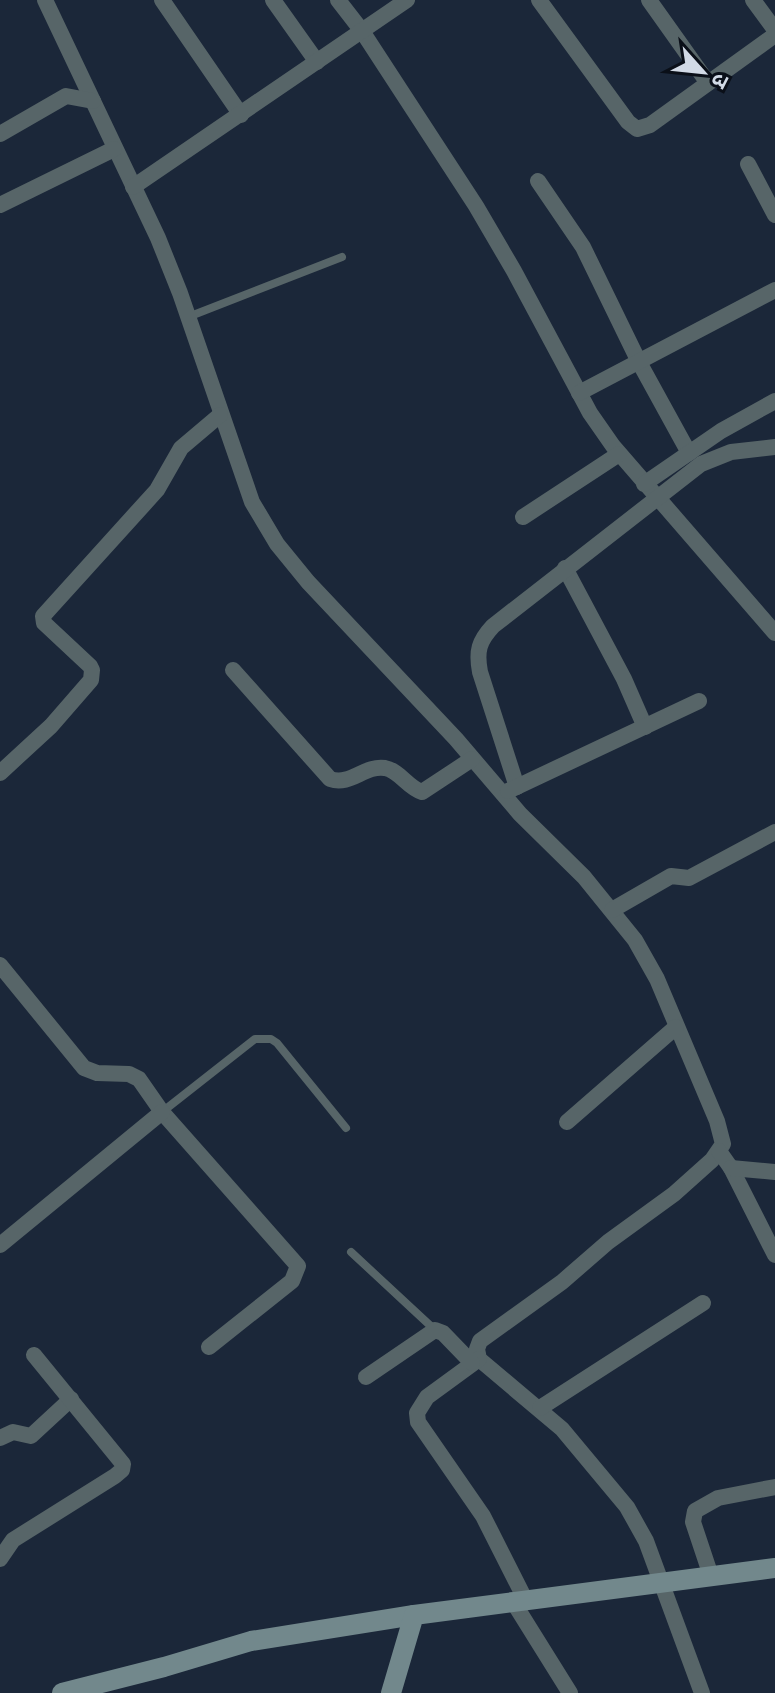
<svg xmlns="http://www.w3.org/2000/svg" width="775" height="1693" font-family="Figtree,'Noto Sans Devanagari',sans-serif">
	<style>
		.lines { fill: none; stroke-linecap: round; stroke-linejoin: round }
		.lane { stroke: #576568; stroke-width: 8 }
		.street { stroke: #576568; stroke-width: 16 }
		.secondary { stroke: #72888c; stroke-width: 20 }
	</style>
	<rect width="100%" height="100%" fill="#1b2739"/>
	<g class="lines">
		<g class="lane">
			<path d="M188,317L342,257"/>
			<path d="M162,1112L255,1039H271L277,1043L346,1128"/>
			<path d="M351,1252L435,1330"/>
		</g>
		<g class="street">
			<path d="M45,0L158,238L180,293L252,502L277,544L308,582L456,739L520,814L584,877L635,940L657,979L717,1121L723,1144L712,1160L674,1194L608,1242L562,1282L480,1341L477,1349L479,1359L562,1429L627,1507L646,1541L702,1693"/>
			<path d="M162,0L241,115"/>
			<path d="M273,0L317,62"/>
			<path d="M338,0L362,31L476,206L514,271L590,413L613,446L775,633"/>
			<path d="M539,0L628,122L637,129L650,125L775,35"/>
			<path d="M649,0L708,83"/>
			<path d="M753,0L775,30"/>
			<path d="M0,134L66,96L93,101"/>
			<path d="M748,164L775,215"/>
			<path d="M538,181L583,247L639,362L689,453"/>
			<path d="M133,187L407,0"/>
			<path d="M0,205L114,149"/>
			<path d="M579,393L775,290"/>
			<path d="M644,484L721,431L775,401"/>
			<path d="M523,517L619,454"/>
			<path d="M565,568L624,679L645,727"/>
			<path d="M233,670L330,779C351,786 364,765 385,768C400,771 408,788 422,792L472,759"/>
			<path d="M0,773L51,726L91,680L92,670L90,666L44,623L43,616L157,490L181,448L220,415"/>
			<path d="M517,787L480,672C476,651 479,641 493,626L701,464L731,452L775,447"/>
			<path d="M508,791L699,701"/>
			<path d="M612,910L671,876L689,878L775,832"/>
			<path d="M0,965L84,1068L97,1073L129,1074L139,1079L162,1112L298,1266L292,1281L209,1347"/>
			<path d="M567,1122L676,1027"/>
			<path d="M719,1151L731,1168L775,1255"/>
			<path d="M731,1168L775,1172"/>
			<path d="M0,1245L162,1112"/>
			<path d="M479,1359L427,1397L417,1413L418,1422L483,1516L525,1599"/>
			<path d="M366,1377L435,1330L443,1333L472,1363"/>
			<path d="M540,1408L703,1303"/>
			<path d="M0,1438L13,1432L31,1436L71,1399"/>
			<path d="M0,1559L13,1540L115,1476L122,1470L123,1464L34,1355"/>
			<path d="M711,1576L693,1522L695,1511L718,1498L775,1487"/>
			<path d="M512,1600L570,1693"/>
		</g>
		<g class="secondary">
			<path d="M62,1693L164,1667L251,1641L414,1615"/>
			<path d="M391,1693L414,1615L775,1568"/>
		</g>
	</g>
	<g transform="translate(703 72) rotate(117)" stroke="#0a0f18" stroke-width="6" paint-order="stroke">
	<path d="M0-6L14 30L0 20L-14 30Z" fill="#d2dae6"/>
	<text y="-12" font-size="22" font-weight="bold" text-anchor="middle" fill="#d2dae6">उ</text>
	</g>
</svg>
